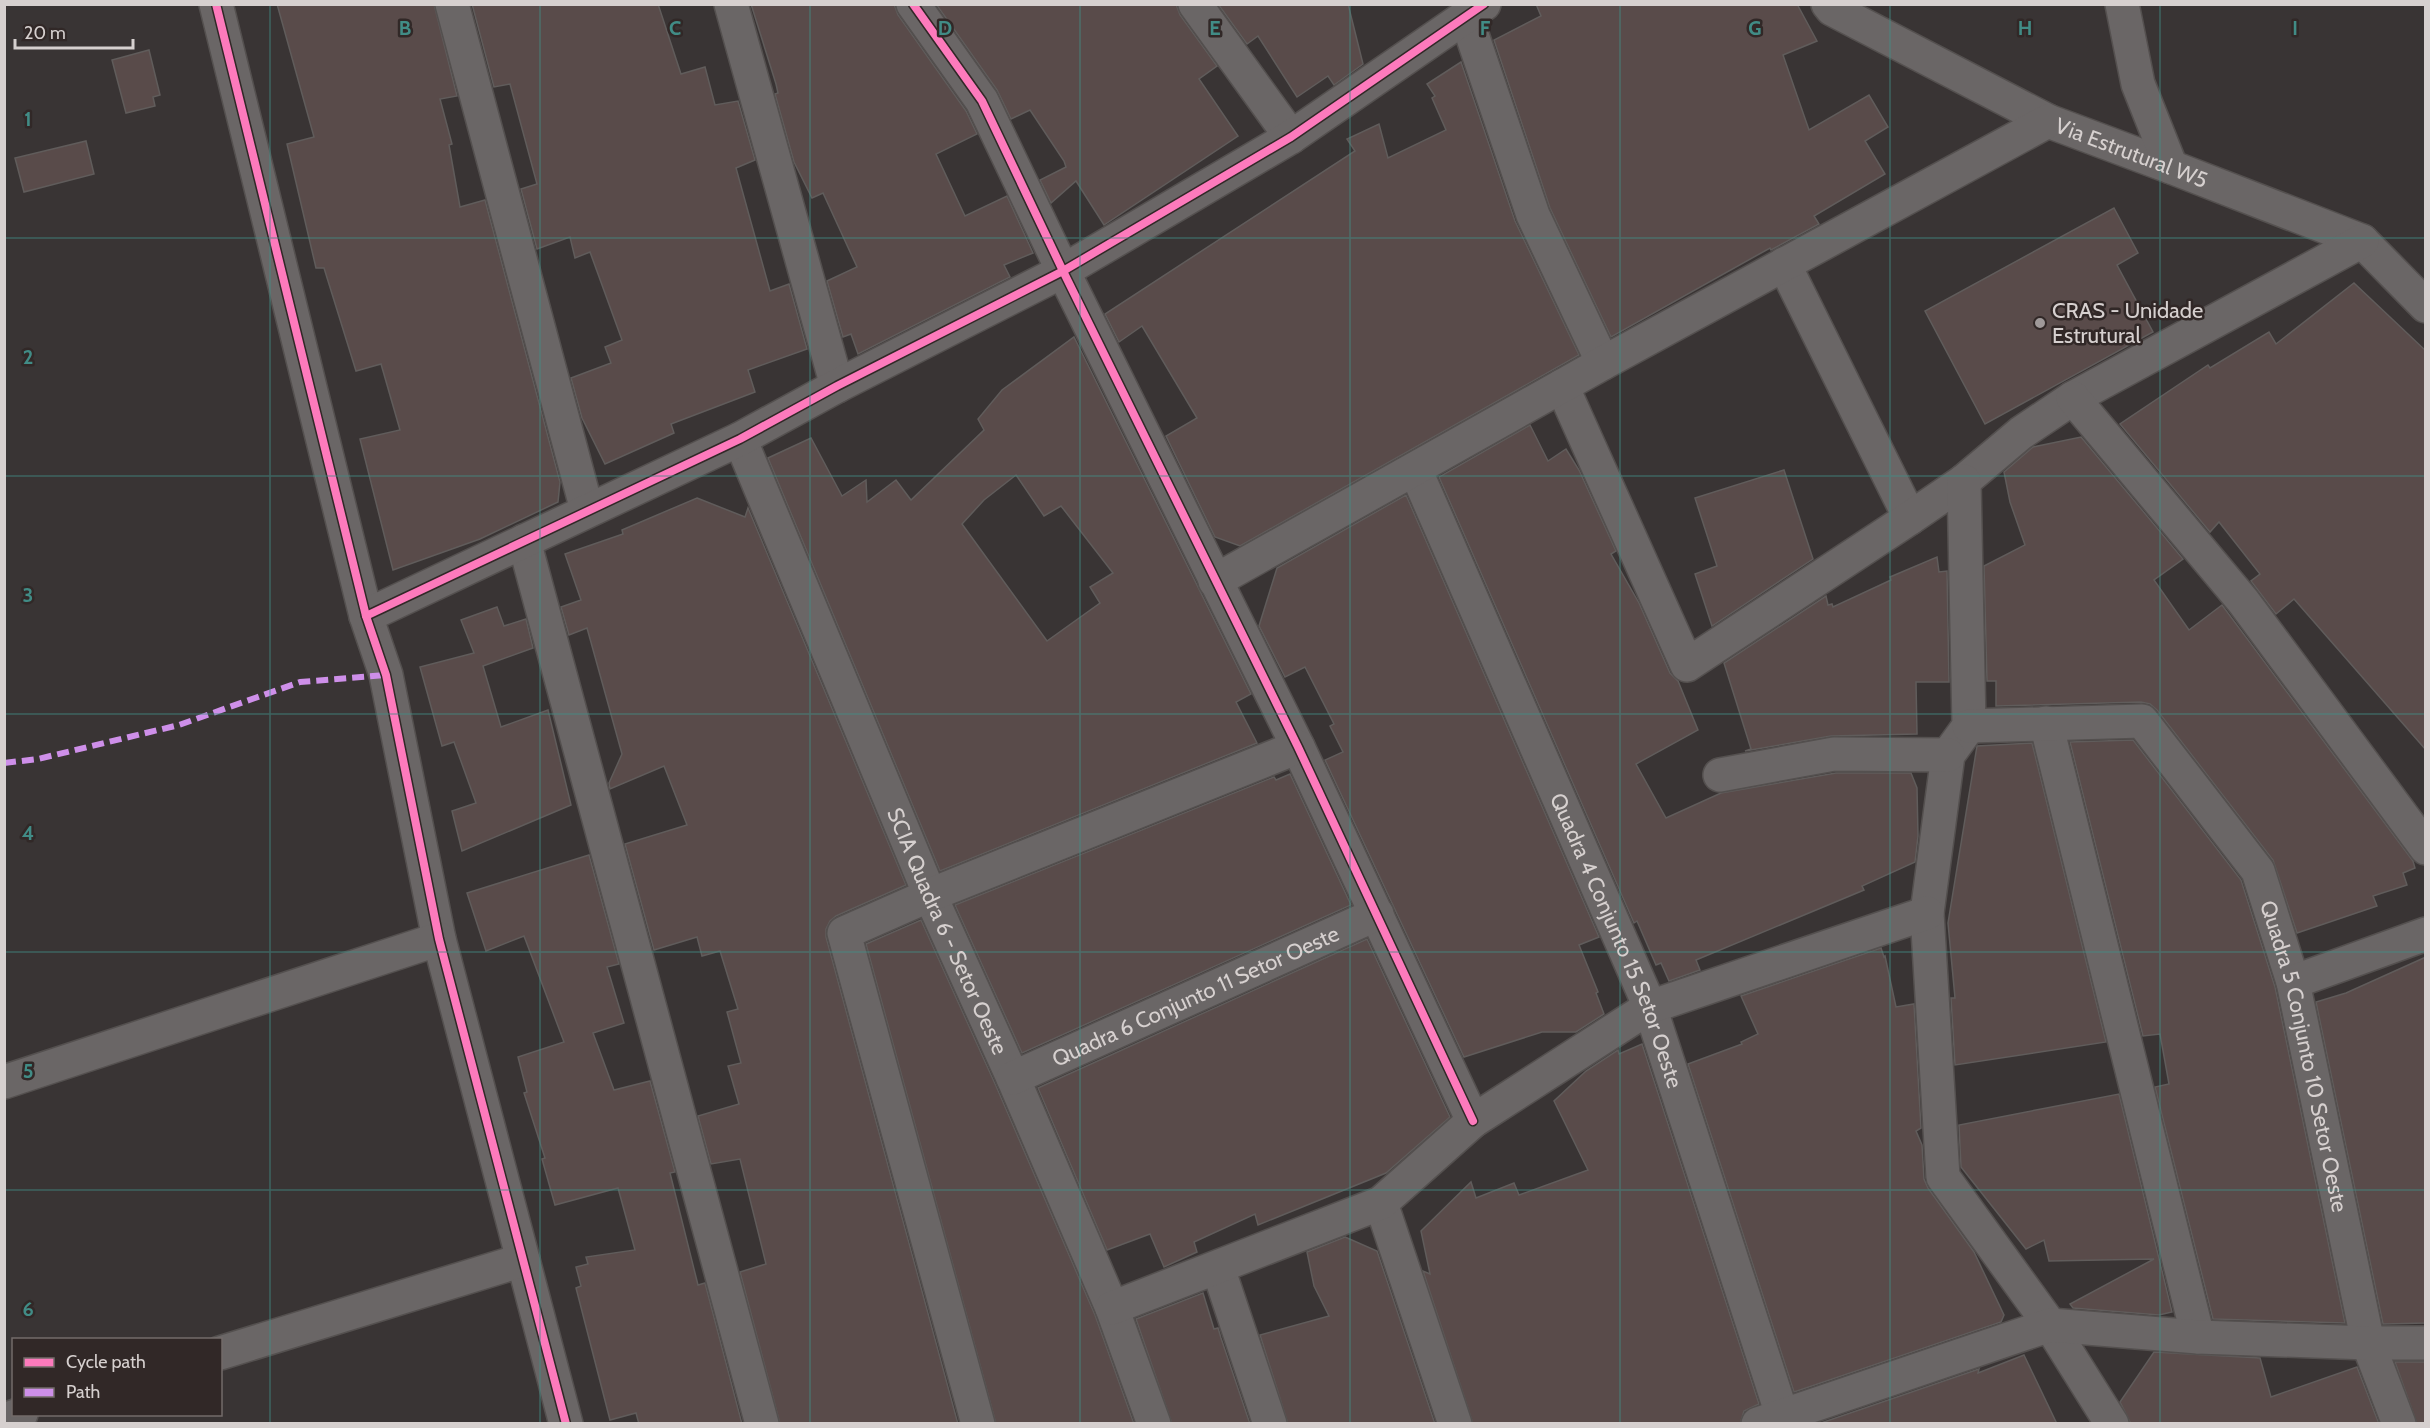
<svg xmlns="http://www.w3.org/2000/svg" width="2430" height="1428" font-family="Cabin,sans-serif">
	<style>
		.building { fill: #594b4a; stroke: #605c5b; stroke-width: 1.5; fill-rule: evenodd }
		.lines { fill: none; stroke-linecap: round; stroke-linejoin: round }
		.minor-casing { stroke: #54504f; stroke-width: 36 }
		.minor { stroke: #6a6666; stroke-width: 33 }
		.quiet { stroke: #ce8fe9; stroke-width: 6; stroke-dasharray: 12 6; stroke-linecap: butt }
		.cycleway-casing { stroke: #312827; stroke-width: 11 }
		.cycleway { stroke: #fd7abc; stroke-width: 8 }
		.grid { fill: none; stroke: #418c86; stroke-width: 1.5; stroke-opacity: 0.55 }
		.poi-dot { fill: #9f9999; stroke: #312827; stroke-width: 2 }
		.labels { text-anchor: middle; dominant-baseline: central; stroke-width: 5; stroke-linejoin: round; paint-order: stroke }
		.street-label { font-size: 22px; fill: #d6d0cf; stroke: #312827 }
		.poi-label { font-size: 22px; fill: #d6d0cf; stroke: #312827; text-anchor: start }
		.grid-label { font-size: 20px; text-anchor: middle; font-weight: bold; fill: #418c86; stroke: #312827; stroke-width: 5; stroke-linejoin: round; paint-order: stroke }
	</style>
	<rect width="100%" height="100%" fill="#393434"/>
	<g class="building">
		<path d="M277,4H434L457,96L440,99L452,144L449,145L460,207L485,200L560,482L558,502L480,539L393,570L360,439L400,430L381,364L356,371L324,268H316L287,144L314,137Z"/>
		<path d="M472,4H658L681,74L705,67L715,105L738,101L755,160L736,168L770,291L789,284L807,349L748,370L755,392L671,424L674,433L605,464L582,418L571,378L611,363L605,347L622,340L590,252L575,258L570,237L537,249L521,189L537,184L510,84L494,87Z"/>
		<path d="M751,4H894L898,15L966,111L977,134L936,154L965,216L1007,196L1033,253L1004,265L1010,277L858,354L851,334L843,337L827,281L857,267L823,193L812,198L794,162L775,94L778,93L776,84Z"/>
		<path d="M936,4H1176L1180,15L1217,66L1199,79L1238,136L1104,225L1076,181L1051,203L1040,180L1066,167L1064,161L1030,110L1011,119L997,90Z"/>
		<path d="M1218,4H1348L1363,64L1334,85L1328,76L1297,97L1258,36L1247,44Z"/>
		<path d="M1536,4H1797L1817,41L1783,55L1809,130L1869,95L1888,127L1865,141L1885,174L1814,216L1819,224L1771,250L1770,248L1611,337L1550,208L1494,40L1541,16Z"/>
		<path d="M149,50L160,95L153,97L155,106L126,113L112,60Z"/>
		<path d="M1461,62L1515,221L1579,355L1240,546L1215,537L1166,436L1197,418L1142,326L1119,342L1105,314L1355,151L1347,139L1379,124L1388,158L1446,130L1432,98L1435,96L1427,84Z"/>
		<path d="M86,141L94,174L24,192L15,158Z"/>
		<path d="M2114,208L2138,253L2117,265L2153,332L1985,424L1925,311Z"/>
		<path d="M2354,283L2426,351V750L2294,599L2276,614L2251,581L2260,574L2219,522L2210,532L2120,424L2208,365L2210,368L2269,332L2276,344Z"/>
		<path d="M1074,337L1251,694L1236,702L1257,743L940,871L768,458L811,438L842,496L866,480L867,502L896,480L911,500L984,430L978,419L1002,390ZM1016,475L1044,516L1061,506L1113,573L1090,587L1100,603L1047,641L962,524L984,500Z"/>
		<path d="M1530,425L1548,461L1566,449L1579,470L1616,551L1611,554L1639,603L1670,673L1678,681L1698,730L1636,764L1666,818L1721,793L1836,773H1911L1917,788L1918,836L1915,862L1862,886L1864,890L1696,960L1700,970L1669,981L1661,963L1656,965L1637,921L1634,923L1439,477Z"/>
		<path d="M2081,437L2183,559L2154,580L2189,630L2222,605L2413,861L2415,868L2403,873L2407,885L2373,896L2377,906L2297,933L2273,860L2157,710L2150,704L2141,702L1996,706V681H1987L1984,566L2025,545L2010,502L2004,472L2033,447Z"/>
		<path d="M1784,470L1813,559L1712,626L1695,574L1717,566L1695,498Z"/>
		<path d="M1406,495L1599,937L1579,945L1598,992L1596,993L1604,1014L1576,1032H1542L1464,1057L1325,760L1343,752L1330,726L1334,724L1305,667L1285,677L1259,626L1277,568Z"/>
		<path d="M697,498L745,517L748,508L906,885L836,916L830,921L826,929V937L958,1424H780L740,1272L766,1264L740,1159L711,1164L698,1116L739,1104L728,1066L741,1063L727,1012L738,1009L720,951L702,956L697,937L654,950L625,844L687,825L664,766L610,789L609,783L622,754L587,628L569,635L561,607L581,600L565,554L623,534L622,530Z"/>
		<path d="M1937,557L1939,572L1947,571L1949,682H1916L1917,734L1831,736L1745,751L1751,749L1724,663L1826,596L1828,605L1832,604L1833,607L1891,580L1890,577Z"/>
		<path d="M497,607L504,626L526,619L533,648L483,666L501,727L548,710L571,805L462,851L452,811L476,803L454,742L442,746L420,667L474,653L461,620Z"/>
		<path d="M2133,740L2241,880L2275,987L2345,1323L2213,1319L2155,1087L2169,1084L2160,1034L2143,1036L2070,742Z"/>
		<path d="M2032,743L2106,1042L1955,1065L1951,998H1955L1948,923L1977,746Z"/>
		<path d="M1290,774L1351,905L1022,1053L955,905L1274,777L1276,780Z"/>
		<path d="M589,855L619,964L607,967L624,1023L593,1033L614,1090L650,1081L675,1172L670,1173L698,1285L705,1283L742,1424H639L636,1413L610,1420L576,1288L581,1286L576,1267L588,1264L586,1257L635,1250L618,1188L555,1205L542,1159L545,1158L524,1093L527,1092L518,1057L564,1042L524,936L486,951L467,893Z"/>
		<path d="M921,920L996,1086L1095,1315L1134,1424H996L866,944Z"/>
		<path d="M1367,939L1450,1117L1386,1173L1258,1225L1255,1214L1194,1242L1197,1252L1164,1267L1150,1234L1107,1250L1038,1088Z"/>
		<path d="M1881,948L1884,957L1885,956L1896,1007L1914,1004L1921,1128L1916,1131L1922,1145L1924,1179L1928,1188L1974,1252L2004,1315L2001,1322L1794,1392L1688,1064L1742,1044L1741,1042L1758,1034L1741,996Z"/>
		<path d="M2426,957V1323L2383,1324L2316,1002L2346,993Z"/>
		<path d="M1642,1044L1759,1404L1744,1411L1740,1424H1473L1423,1271L1430,1274L1421,1231L1471,1182L1476,1198L1514,1183L1519,1195L1588,1170L1554,1101L1586,1071L1618,1050L1619,1054Z"/>
		<path d="M2119,1094L2172,1312L2159,1315L2073,1308L2070,1304L2154,1259L2049,1261L2044,1240L2026,1249L1961,1167L1959,1125Z"/>
		<path d="M1345,1237L1377,1251L1435,1424H1288L1260,1335L1329,1316L1314,1286L1307,1252Z"/>
		<path d="M1203,1293L1214,1329L1218,1328L1221,1338L1250,1424H1172L1136,1319Z"/>
		<path d="M2154,1352L2260,1358L2271,1397L2357,1367L2379,1424H2131L2120,1402Z"/>
		<path d="M2024,1355L2057,1424H1818L1979,1369L1978,1373Z"/>
		<path d="M2395,1362H2426V1424H2417Z"/>
	</g>
	<g class="lines">
		<g class="minor-casing">
			<g id="minor">
				<path d="M216,4L366,616L386,675L439,939L566,1424"/>
				<path d="M452,4L587,510"/>
				<path d="M731,4L837,386"/>
				<path d="M913,4L982,101L1063,271L1298,747L1473,1121"/>
				<path d="M1195,4L1291,137"/>
				<path id="s1" d="M1828,4L1832,9L2048,121L2171,167L2362,241L2426,306"/>
				<path d="M2122,4L2138,84L2171,167"/>
				<path d="M1466,17L1533,215L1603,363"/>
				<path d="M1784,264L1910,518"/>
				<path d="M1562,386L1687,665L1910,518L1964,481L2021,433L2073,398L2362,241"/>
				<path d="M2073,398L2243,601L2426,848"/>
				<path id="s2" d="M740,439L930,895L1013,1078L1112,1308L1154,1424"/>
				<path id="s3" d="M1415,469L1650,1007L1785,1424"/>
				<path d="M1964,481L1969,726L1948,755L1927,913L1943,1177L2050,1325L2112,1424"/>
				<path d="M524,541L762,1424"/>
				<path d="M1215,581L1603,363L2048,121"/>
				<path d="M366,616L740,439L837,386L1063,271L1291,137L1484,4"/>
				<path d="M2046,723L2198,1337"/>
				<path id="s4" d="M1969,726L2142,721L2258,871L2293,982L2368,1343L2399,1424"/>
				<path d="M1720,775L1834,754L1948,755"/>
				<path d="M2293,982L2426,934"/>
				<path id="s5" d="M1013,1078L1377,914"/>
				<path d="M4,1082L439,939"/>
				<path d="M1381,1203L1455,1424"/>
				<path d="M1218,1268L1270,1424"/>
				<path d="M1112,1308L1381,1203L1473,1121L1650,1007L1927,913"/>
				<path d="M220,1353L523,1260"/>
				<path d="M4,1420L21,1414"/>
				<path d="M978,1424L844,933L930,895L1298,747"/>
				<path d="M1758,1424L2050,1325L2198,1337L2368,1343H2426"/>
			</g>
		</g>
		<use href="#minor" class="minor"/>
		<path class="quiet" d="M4,763L38,759L179,725L300,682L386,675"/>
		<g class="cycleway-casing">
			<g id="cycleway">
				<path d="M216,4L366,616L386,675L439,939L566,1424"/>
				<path d="M913,4L982,101L1063,271L1298,747L1473,1121"/>
				<path d="M366,616L740,439L837,386L1063,271L1291,137L1484,4"/>
			</g>
		</g>
		<use href="#cycleway" class="cycleway"/>
	</g>
	<path class="grid" d="M270,4V1424M540,4V1424M810,4V1424M1080,4V1424M1350,4V1424M1620,4V1424M1890,4V1424M2160,4V1424M4,238H2426M4,476H2426M4,714H2426M4,952H2426M4,1190H2426"/>
	<circle class="poi-dot" cx="2040" cy="323" r="6"/>
	<g class="labels">
		<g class="street-label">
			<text stroke="none"><textPath href="#s1" startOffset="339">Via Estrutural W5</textPath></text>
			<text stroke="none"><textPath href="#s2" startOffset="534">SCIA Quadra 6 - Setor Oeste</textPath></text>
			<text stroke="none"><textPath href="#s3" startOffset="513">Quadra 4 Conjunto 15 Setor Oeste</textPath></text>
			<text stroke="none"><textPath href="#s5" startOffset="200">Quadra 6 Conjunto 11 Setor Oeste</textPath></text>
			<text stroke="none"><textPath href="#s4" startOffset="554">Quadra 5 Conjunto 10 Setor Oeste</textPath></text>
		</g>
		<g class="poi-label">
			<text x="2052" y="310">CRAS - Unidade<tspan x="2052" dy="25">Estrutural</tspan></text>
		</g>
	</g>
	<g class="grid-label">
		<text x="405" y="35">B</text>
		<text x="675" y="35">C</text>
		<text x="945" y="35">D</text>
		<text x="1215" y="35">E</text>
		<text x="1485" y="35">F</text>
		<text x="1755" y="35">G</text>
		<text x="2025" y="35">H</text>
		<text x="2295" y="35">I</text>
		<text x="28" y="126">1</text>
		<text x="28" y="364">2</text>
		<text x="28" y="602">3</text>
		<text x="28" y="840">4</text>
		<text x="28" y="1078">5</text>
		<text x="28" y="1316">6</text>
	</g>
	<rect width="2430" height="1428" fill="none" stroke="#d6d0cf" stroke-width="12"/>
	<rect x="12" y="1338" width="210" height="78" fill="#312827" stroke="#736b6a" stroke-width="1.5"/>
	<rect x="24" y="1358" width="30" height="9" fill="#fd7abc" stroke="#736b6a" stroke-width="1.5"/>
	<text x="66" y="1368" font-size="18" fill="#d6d0cf">Cycle path</text>
	<rect x="24" y="1388" width="30" height="9" fill="#ce8fe9" stroke="#736b6a" stroke-width="1.5"/>
	<text x="66" y="1398" font-size="18" fill="#d6d0cf">Path</text>
	<path d="M15 39v9h118v-9" fill="none" stroke="#d6d0cf" stroke-width="3"/>
	<text x="24" y="39" font-size="18" fill="#d6d0cf" stroke="#312827" stroke-width="4.5" paint-order="stroke">20 m</text>
</svg>
